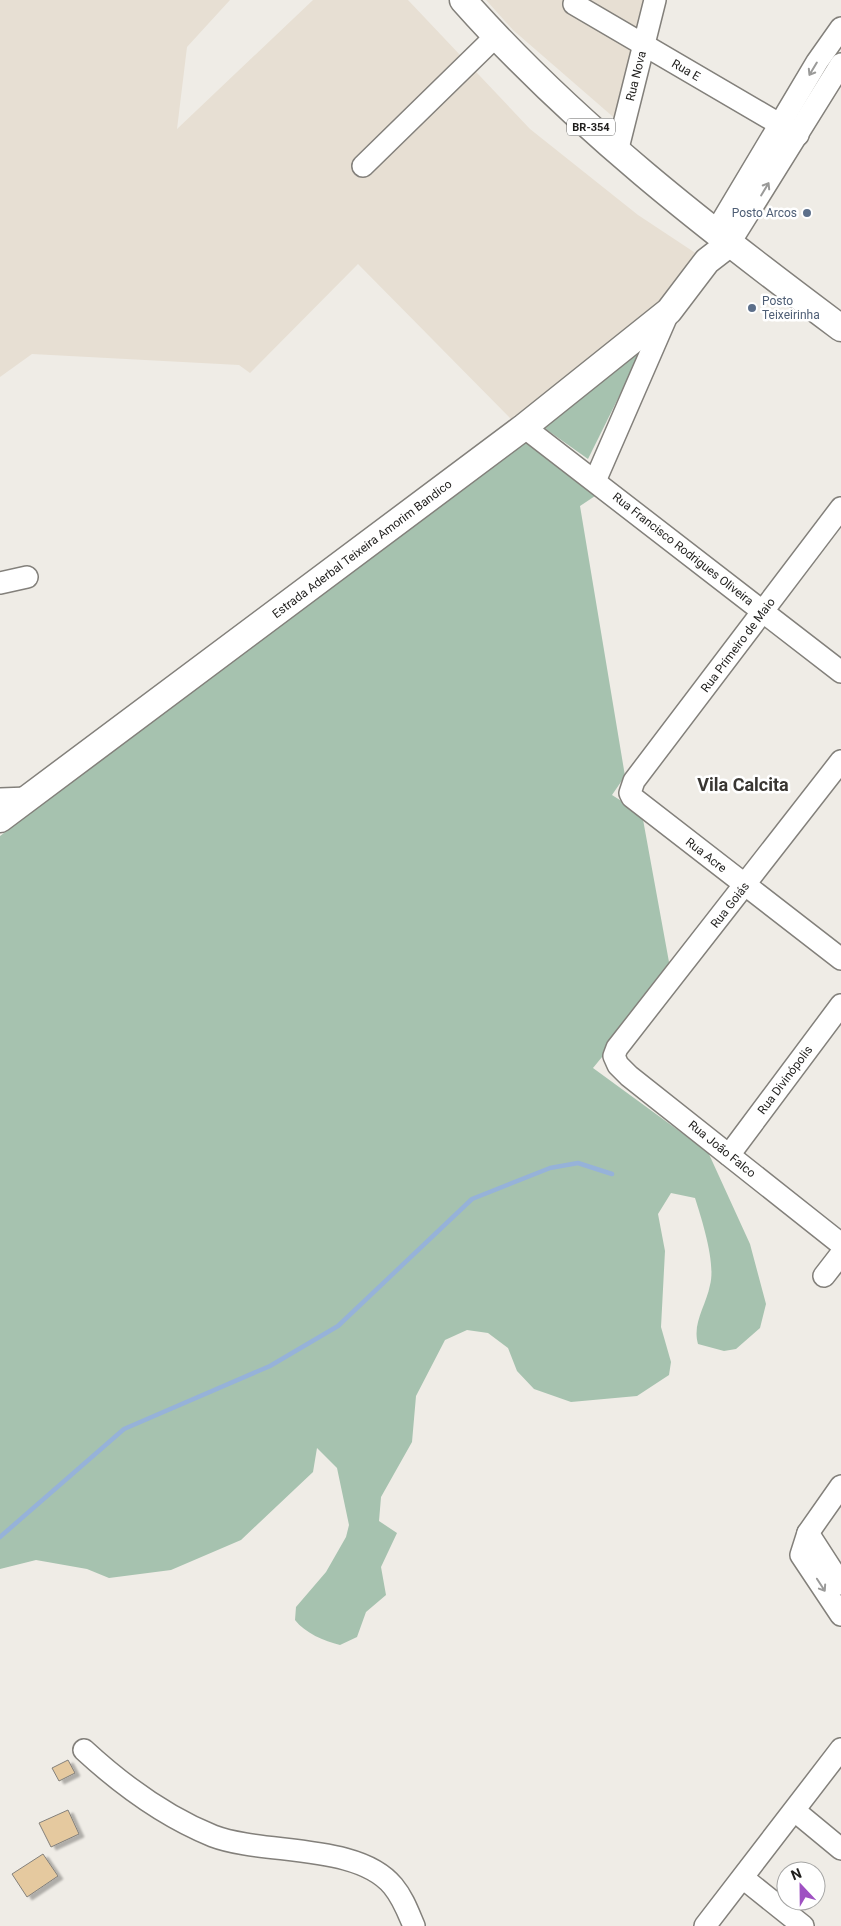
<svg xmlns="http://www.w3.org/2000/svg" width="841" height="1926" font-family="Roboto,sans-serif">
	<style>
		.built { fill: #e7dfd3 }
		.green { fill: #a6c2af }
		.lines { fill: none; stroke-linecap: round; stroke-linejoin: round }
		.stream { stroke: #96b2d9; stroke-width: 4.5 }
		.building { fill: #e5c99f; stroke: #83807b; filter: url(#shadow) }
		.minor-casing { stroke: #83807b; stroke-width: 24 }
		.major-casing { stroke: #83807b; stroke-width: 29 }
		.minor { stroke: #fff; stroke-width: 21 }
		.major { stroke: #fff; stroke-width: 26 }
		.oneway { stroke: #9a9a99 }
		.service-dot { fill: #5c6f8a; stroke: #fff; stroke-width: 2 }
		.labels { text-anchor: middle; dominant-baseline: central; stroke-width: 5; stroke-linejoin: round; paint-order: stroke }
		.shield { fill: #fff; stroke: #626260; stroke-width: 1 }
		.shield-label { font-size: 11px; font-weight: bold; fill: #1f1e1c }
		.street-label { font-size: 12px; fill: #1f1e1c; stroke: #fff }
		.service-label { font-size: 12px; fill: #4e5e75; stroke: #fff; text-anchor: end }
		.district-label { font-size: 18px; font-weight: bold; fill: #393632; stroke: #fff }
	</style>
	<defs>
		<filter id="shadow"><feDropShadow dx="5" dy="3" stdDeviation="1" flood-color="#0004"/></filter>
	</defs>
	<rect width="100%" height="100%" fill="#efece6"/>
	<g class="built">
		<path d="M0,0H230L187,47L177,129L313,0H408L530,129L638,215L703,258L658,314L514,422L358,264L250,373L239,365L32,354L0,377Z"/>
		<path d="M486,0H573L637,45L619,122L513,30Z"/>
		<path d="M583,0H648L639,36Z"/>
	</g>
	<g class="green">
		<path d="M649,336L588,459L540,425Z"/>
		<path d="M526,438L598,494L580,506L625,776L612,795L642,814L671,973L593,1068L708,1152L750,1244L766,1304L760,1328L736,1349L724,1351L698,1344C692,1323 706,1306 710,1285C716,1263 702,1220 695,1198L671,1193L658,1214L665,1251L661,1327L671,1362L669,1375L637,1396L571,1402L534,1389L517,1371L508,1348L488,1333L467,1330L445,1340L416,1396L412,1442L381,1497L379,1521L397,1533L381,1567L386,1595L366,1612L357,1637L340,1645C324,1641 305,1633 295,1620L296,1607L326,1572L346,1537L349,1525L337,1468L317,1448L313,1472L241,1540L171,1570L109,1578L87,1569L36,1560L0,1569V836Z"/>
	</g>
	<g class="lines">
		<path class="stream" d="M0,1537L124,1429L270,1366L338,1326L472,1199L550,1168L578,1163L612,1174"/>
	</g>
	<g class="building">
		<path d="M68,1760L75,1773L59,1781L52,1768Z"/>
		<path d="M68,1810L79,1834L51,1847L39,1823Z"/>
		<path d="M43,1854L58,1876L27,1897L12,1874Z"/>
	</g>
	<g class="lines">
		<g class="minor-casing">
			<g id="minor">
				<path d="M574,4L798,135"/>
				<path d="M617,152L655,0"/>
				<path d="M363,166L495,37"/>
				<path d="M715,233L817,62L841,28"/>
				<path d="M729,244L841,64"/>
				<path d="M524,427L841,672"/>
				<path d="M595,481L669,311"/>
				<path d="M841,508L634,781L630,793L632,797L841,959"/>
				<path d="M0,583L27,577"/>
				<path d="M841,761L617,1048L614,1056L618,1065L629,1076L841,1244"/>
				<path d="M0,799L28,798"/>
				<path d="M729,1155L841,1005"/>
				<path d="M824,1276L841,1254"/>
				<path d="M841,1486L808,1533L801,1555L841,1615"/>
				<path d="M808,1533L841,1584"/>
				<path d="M84,1750C122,1785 166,1817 213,1836C263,1855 358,1843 393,1886C403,1898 408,1912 414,1926"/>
				<path d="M795,1811L841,1849"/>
				<path d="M743,1878L803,1926"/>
				<path d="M705,1926L841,1749"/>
			</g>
		</g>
		<g class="major-casing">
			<g id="major">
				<path d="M463,0C574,125 707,228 841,328"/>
				<path d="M0,819L524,427L669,311L707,261L729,244"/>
			</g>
		</g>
		<use href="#minor" class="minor"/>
		<use href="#major" class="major"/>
	</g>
	<defs><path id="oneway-shaft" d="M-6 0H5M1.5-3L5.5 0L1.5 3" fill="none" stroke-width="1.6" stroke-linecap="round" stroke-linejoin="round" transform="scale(1.25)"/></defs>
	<g class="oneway">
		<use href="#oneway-shaft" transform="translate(813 69) rotate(121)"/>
		<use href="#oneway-shaft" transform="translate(765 189) rotate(-59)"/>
		<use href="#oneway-shaft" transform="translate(821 1585) rotate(57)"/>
	</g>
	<g class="service-dot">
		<circle cx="807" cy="213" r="5"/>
		<circle cx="752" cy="308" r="5"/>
	</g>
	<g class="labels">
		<rect class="shield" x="567" y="118.5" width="48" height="17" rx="4"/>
		<g class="shield-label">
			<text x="591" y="127">BR-354</text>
		</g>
		<g class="street-label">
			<text transform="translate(686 70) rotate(30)">Rua E</text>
			<text transform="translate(636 76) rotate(-76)">Rua Nova</text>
			<text transform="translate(362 549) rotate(-37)">Estrada Aderbal Teixeira Amorim Bandico</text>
			<text transform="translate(683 549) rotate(38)">Rua Francisco Rodrigues Oliveira</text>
			<text transform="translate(738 645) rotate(-53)">Rua Primeiro de Maio</text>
			<text transform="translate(706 855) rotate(38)">Rua Acre</text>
			<text transform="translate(730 905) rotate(-52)">Rua Goiás</text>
			<text transform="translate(785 1080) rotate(-53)">Rua Divinópolis</text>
			<text transform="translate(722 1149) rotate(39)">Rua João Falco</text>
		</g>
		<g class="service-label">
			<text x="797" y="213">Posto Arcos</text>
			<text x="762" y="301" text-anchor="start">Posto<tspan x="762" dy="14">Teixeirinha</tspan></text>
		</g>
		<g class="district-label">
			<text x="743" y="784">Vila Calcita</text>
		</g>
	</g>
	<g transform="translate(801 1886) rotate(338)"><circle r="24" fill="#ffffff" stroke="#a5a5a4"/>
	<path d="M0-4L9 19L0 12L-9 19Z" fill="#9f51c2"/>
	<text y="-8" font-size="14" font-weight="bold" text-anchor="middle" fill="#1f1e1c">N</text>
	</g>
</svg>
